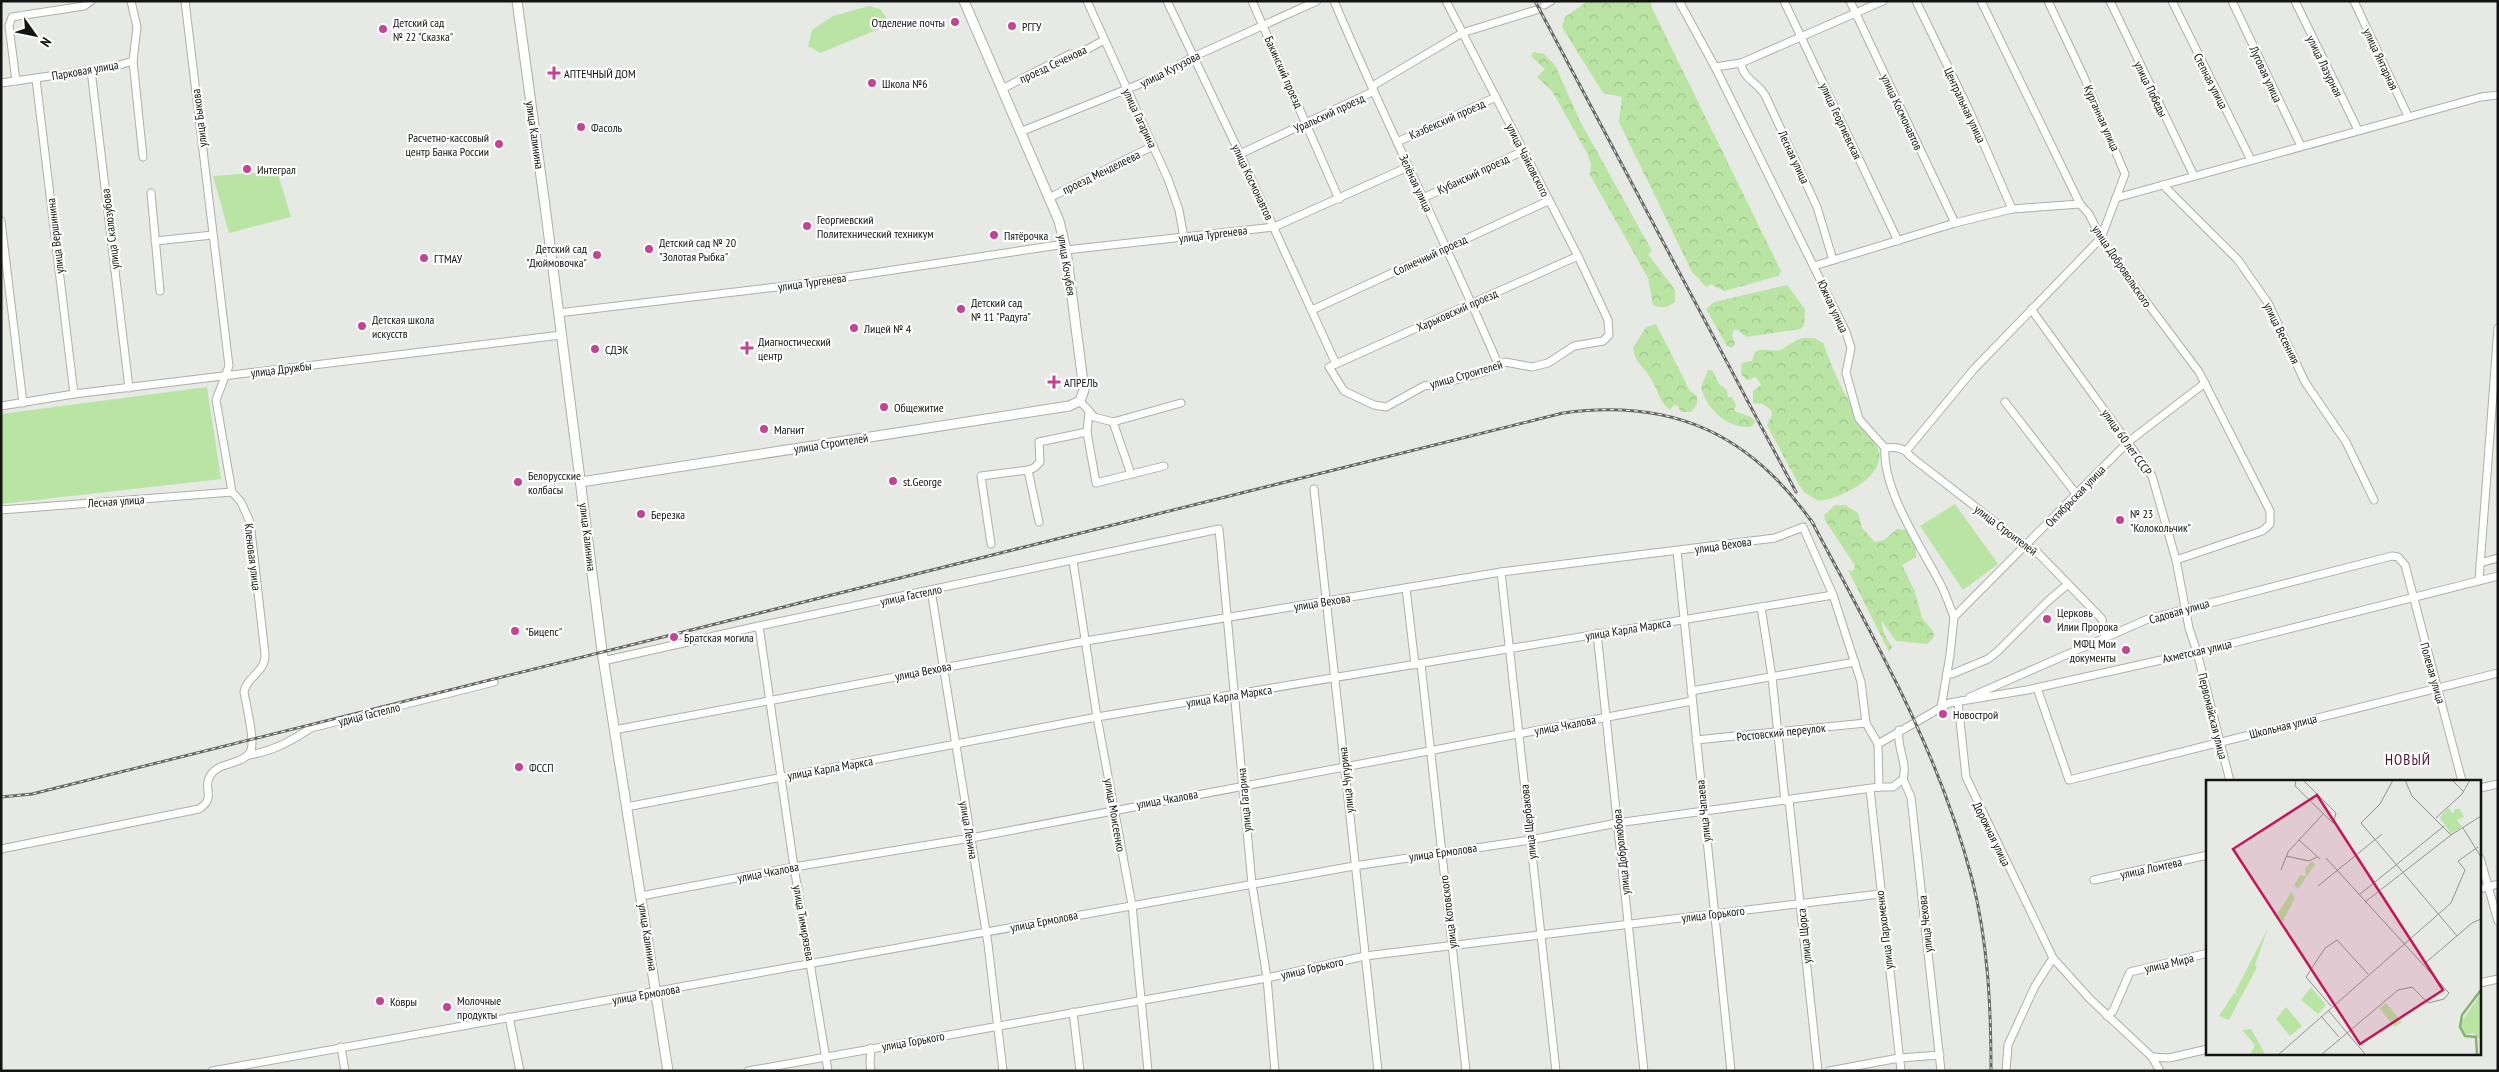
<svg xmlns="http://www.w3.org/2000/svg" width="2499" height="1072" font-family="'PT Sans Narrow',sans-serif">
	<style>
		.forest { fill: url(#forest-crowns) }
		.green { fill: #bae4a4 }
		.lines { fill: none; stroke-linecap: round; stroke-linejoin: round }
		.minor-casing { stroke: #adafab; stroke-width: 9 }
		.major-casing { stroke: #adafab; stroke-width: 11 }
		.minor { stroke: #fff; stroke-width: 7 }
		.major { stroke: #fff; stroke-width: 9 }
		.rail-casing { stroke: #676866; stroke-width: 3 }
		.rail { stroke: #fff; stroke-width: 1; stroke-dasharray: 4; stroke-linecap: butt }
		.poi-dot { fill: #c24594; stroke: #fff; stroke-width: 2 }
		.labels { text-anchor: middle; dominant-baseline: central; stroke-width: 4.5; stroke-linejoin: round; paint-order: stroke }
		.poi-label { font-size: 12px; fill: #131413; stroke: #fff; text-anchor: start }
		.street-label { font-size: 12px; fill: #131413; stroke: #fff }
		.quarter-label { font-size: 15px; letter-spacing: 1px; fill: #4d1138; stroke: #fff }
		.inset-river { fill: none; stroke: #86b46e; stroke-width: 2.5 }
		.inset-road { fill: none; stroke: #929491; stroke-width: 1 }
		.view { fill: #c2185b; fill-opacity: 0.15; stroke: #c2185b; stroke-width: 2.5 }
		.inset-edge { fill: none; stroke: #131413; stroke-width: 2.5 }
	</style>
	<defs>
		<pattern id="forest-crowns" width="20" height="18" patternUnits="userSpaceOnUse" patternTransform="scale(1.25)"><rect width="20" height="18" fill="#bae4a4"/><path d="M2 6a3 3 0 1 1 6 0M12 15a3 3 0 1 1 6 0" fill="none" stroke="#9fc38c"/></pattern>
	</defs>
	<rect width="100%" height="100%" fill="#e7e9e5"/>
	<g class="forest">
		<path d="M1588,1H1651L1652,8L1781,271L1778,276L1724,291L1711,284L1706,287L1692,272L1619,122L1622,97L1603,93L1562,27L1565,17Z"/>
		<path d="M1534,52L1544,54L1555,65L1580,121L1652,251L1648,254L1675,290V302C1666,308 1663,309 1653,305L1648,278L1590,175L1591,164L1587,153L1552,91L1537,77L1545,69L1531,56Z"/>
		<path d="M1787,285L1805,309L1804,326L1800,329L1746,337L1738,330H1734L1732,335L1735,344L1732,348L1727,346L1706,309L1714,302Z"/>
		<path d="M1656,324L1690,391L1697,396V404L1691,412H1681L1677,405H1674L1670,410C1659,402 1658,390 1651,379C1644,366 1636,365 1633,348L1646,327Z"/>
		<path d="M1803,338H1814L1823,343C1831,364 1837,380 1848,399C1852,406 1853,414 1857,421C1863,430 1877,442 1879,452C1884,479 1839,498 1819,501L1805,493L1799,485L1767,425L1772,415L1771,410L1763,404L1753,403V391L1761,385L1756,377L1747,380L1741,374L1742,363L1752,361L1755,352C1763,347 1770,352 1779,350C1788,348 1792,340 1803,338Z"/>
		<path d="M1708,370H1712L1719,384L1727,390L1728,397H1732L1736,405L1734,411L1751,417L1756,422L1750,427C1727,428 1707,410 1701,387Z"/>
		<path d="M1835,505H1845L1858,513L1862,528L1875,542L1884,540L1897,529L1906,530L1916,546V557L1902,565L1915,592L1922,618L1933,631L1934,637L1927,644L1896,641L1881,620L1884,634L1892,647L1889,652L1848,570L1853,571L1855,566L1825,520L1824,515Z"/>
	</g>
	<g class="green">
		<path d="M869,6L880,9L886,17L884,27L820,53L808,46L812,30L833,16Z"/>
		<path d="M277,171L291,217L229,233L213,176Z"/>
		<path d="M207,387L221,479L1,504V414Z"/>
		<path d="M1955,504L1998,564L1963,590L1920,526Z"/>
	</g>
	<g class="lines">
		<g class="minor-casing">
			<g id="minor">
				<path d="M131,1L137,27L133,61"/>
				<path d="M1087,1L1168,179L1179,210L1184,238"/>
				<path d="M1167,1L1240,154L1336,364"/>
				<path d="M1252,1L1339,199"/>
				<path d="M1334,1C1386,124 1446,242 1498,364"/>
				<path d="M1446,1L1578,256L1608,320L1609,335L1603,341L1574,346L1548,363L1532,367L1505,362L1487,371L1445,383L1424,386L1386,407L1374,405L1344,391L1329,367L1578,256"/>
				<path d="M1679,1L1715,67L1846,332L1851,348L1846,373L1859,419L1885,448C1882,490 1922,548 1941,585C1946,595 1950,607 1954,617"/>
				<path d="M1784,1L1898,241"/>
				<path d="M1850,1L1955,223"/>
				<path d="M1916,1L1969,110L2012,209"/>
				<path d="M1981,1L2080,204L2089,214L2101,238L2148,304L2199,372L2270,511V524L2262,531L2176,560"/>
				<path d="M2110,1L2194,176"/>
				<path d="M2172,1L2251,160"/>
				<path d="M2232,1L2301,146"/>
				<path d="M2295,1L2358,130"/>
				<path d="M2354,1L2408,116"/>
				<path d="M1544,5L1551,1"/>
				<path d="M1741,63C1743,79 1757,82 1765,95L1817,207L1833,260"/>
				<path d="M1715,67L1741,63L1883,1"/>
				<path d="M91,70L129,388"/>
				<path d="M36,79L74,394"/>
				<path d="M16,81L9,26L12,17L84,6L91,1"/>
				<path d="M1,83L113,67L133,61L143,157"/>
				<path d="M1002,89L1070,54L1077,55L1104,40"/>
				<path d="M1020,132L1162,75L1193,57L1317,1"/>
				<path d="M1397,142L1496,97"/>
				<path d="M1240,154L1372,92L1374,85L1462,33L1536,10"/>
				<path d="M2163,185L2238,260L2268,303L2305,382L2346,442L2374,500"/>
				<path d="M151,193L160,291"/>
				<path d="M1049,198L1153,146"/>
				<path d="M1423,198L1523,151"/>
				<path d="M2116,198L2481,97L2498,95"/>
				<path d="M1,221L23,403"/>
				<path d="M155,241L213,235"/>
				<path d="M1066,250L1274,227L1408,167"/>
				<path d="M1814,266L1955,223L2012,209L2080,204"/>
				<path d="M2031,309L2152,476L2176,560L2189,628L2197,652L2230,781"/>
				<path d="M1312,310L1548,201"/>
				<path d="M558,313L794,285L1065,244"/>
				<path d="M1080,401L1089,411L1087,432L1096,483L1164,466"/>
				<path d="M2005,402L2077,495"/>
				<path d="M1,406L74,394L561,335"/>
				<path d="M1089,411L1094,417L1113,422L1181,403"/>
				<path d="M1113,422L1131,474"/>
				<path d="M1885,448C1895,447 1904,447 1910,456L2026,546L2035,550L2102,619L2105,637"/>
				<path d="M1907,450L1974,369L2101,238L2125,174L2084,77L2048,1"/>
				<path d="M1314,489L1378,1071"/>
				<path d="M1,510L232,492"/>
				<path d="M1039,522L1028,470L1034,468L1040,462L1039,442L1087,432"/>
				<path d="M991,544L981,476L1028,470"/>
				<path d="M1677,551L1731,1071"/>
				<path d="M1073,561L1097,717L1132,905L1148,1071"/>
				<path d="M2480,563L2498,558"/>
				<path d="M1501,572L1556,1071"/>
				<path d="M2479,580L2498,328"/>
				<path d="M1406,588L1415,665"/>
				<path d="M931,590L988,944L1003,1071"/>
				<path d="M1761,607L1772,677L1785,801"/>
				<path d="M759,626L794,867L828,1071"/>
				<path d="M1597,633L1644,1071"/>
				<path d="M603,661L759,626L1219,529L1252,884L1267,978L1275,1071"/>
				<path d="M1421,664L1466,1071"/>
				<path d="M1947,673L1952,674L1988,659L1998,651L2048,601L2068,584"/>
				<path d="M2037,688L2069,780L2498,673"/>
				<path d="M1691,691L1855,662"/>
				<path d="M1970,697L2148,619L2392,556L2398,557L2405,565L2462,781"/>
				<path d="M1958,702L1966,777L2053,958L2090,999L2152,1057L2160,1071"/>
				<path d="M1941,708L1950,655L1954,617L2128,442L2205,383"/>
				<path d="M614,730L1086,641L1501,572L1775,538L1803,527L1833,595L1861,682L1866,723L1878,744"/>
				<path d="M1899,730C1896,746 1908,763 1903,779L1893,787H1879L1878,744L1949,703L2027,690L2197,652L2498,576"/>
				<path d="M1696,740L1866,723"/>
				<path d="M248,755C272,752 291,741 311,728L494,682"/>
				<path d="M1903,779L1911,797L1941,1071"/>
				<path d="M2480,788L2498,784"/>
				<path d="M1870,789L1901,1071"/>
				<path d="M1789,800L1818,1071"/>
				<path d="M626,807L1097,717L1833,595"/>
				<path d="M1,849L199,809C217,797 202,789 210,776C215,768 222,766 229,764C238,761 248,758 251,750C255,740 246,704 244,692C247,676 266,672 265,654L250,522L241,502L232,492L216,400L229,366L185,1"/>
				<path d="M2480,858L2498,921"/>
				<path d="M2094,880L2208,855"/>
				<path d="M2480,889L2498,884"/>
				<path d="M641,896L794,867L971,838L1692,701"/>
				<path d="M2480,983L2498,979"/>
				<path d="M1073,1012L1080,1071"/>
				<path d="M2107,1016L2113,1011L2130,972L2208,953"/>
				<path d="M509,1017L520,1071"/>
				<path d="M341,1047L345,1071"/>
				<path d="M871,1048L870,1063L871,1071"/>
				<path d="M2152,1057L2169,1058L2208,1049"/>
				<path d="M212,1071L1354,866L1530,840L1617,823L1879,787"/>
				<path d="M748,1071L1267,978L1365,956L1880,894"/>
				<path d="M1829,1071L1899,1058L1940,1055"/>
				<path d="M2006,1071L2008,1045L2035,986L2053,958"/>
			</g>
		</g>
		<g class="major-casing">
			<g id="major">
				<path d="M517,1L545,206L602,651L668,1071"/>
				<path d="M581,482L1069,406L1080,401L1084,390L1066,250L1059,221L964,1"/>
			</g>
		</g>
		<use href="#minor" class="minor"/>
		<use href="#major" class="major"/>
		<g class="rail-casing">
			<g id="rail">
				<path d="M1535,1L1796,492"/>
				<path d="M1811,520C1874,639 1938,748 1972,879C1988,942 1991,1006 1991,1071"/>
				<path d="M1,797L32,794L1563,413C1673,398 1751,434 1814,525"/>
			</g>
		</g>
		<use href="#rail" class="rail"/>
	</g>
	<g class="poi-dot">
		<circle cx="955" cy="22" r="5"/>
		<circle cx="1012" cy="26" r="5"/>
		<circle cx="383" cy="29" r="5"/>
		<path d="M551.5 65.5h5v5h5v5h-5v5h-5v-5h-5v-5h5z"/>
		<circle cx="872" cy="83" r="5"/>
		<circle cx="581" cy="127" r="5"/>
		<circle cx="499" cy="144" r="5"/>
		<circle cx="247" cy="169" r="5"/>
		<circle cx="807" cy="226" r="5"/>
		<circle cx="994" cy="235" r="5"/>
		<circle cx="649" cy="249" r="5"/>
		<circle cx="597" cy="255" r="5"/>
		<circle cx="424" cy="258" r="5"/>
		<circle cx="961" cy="309" r="5"/>
		<circle cx="362" cy="326" r="5"/>
		<circle cx="854" cy="328" r="5"/>
		<path d="M744.5 340.5h5v5h5v5h-5v5h-5v-5h-5v-5h5z"/>
		<circle cx="595" cy="349" r="5"/>
		<path d="M1051.5 374.5h5v5h5v5h-5v5h-5v-5h-5v-5h5z"/>
		<circle cx="884" cy="407" r="5"/>
		<circle cx="764" cy="429" r="5"/>
		<circle cx="893" cy="481" r="5"/>
		<circle cx="518" cy="482" r="5"/>
		<circle cx="641" cy="514" r="5"/>
		<circle cx="2120" cy="520" r="5"/>
		<circle cx="2047" cy="619" r="5"/>
		<circle cx="515" cy="631" r="5"/>
		<circle cx="674" cy="637" r="5"/>
		<circle cx="2126" cy="650" r="5"/>
		<circle cx="1943" cy="714" r="5"/>
		<circle cx="519" cy="767" r="5"/>
		<circle cx="380" cy="1001" r="5"/>
		<circle cx="447" cy="1007" r="5"/>
	</g>
	<g class="labels">
		<g class="poi-label">
			<text x="393" y="22">Детский сад<tspan x="393" dy="14">№ 22 "Сказка"</tspan></text>
			<text x="945" y="22" text-anchor="end">Отделение почты</text>
			<text x="1022" y="26">РГГУ</text>
			<text x="564" y="73">АПТЕЧНЫЙ ДОМ</text>
			<text x="882" y="83">Школа №6</text>
			<text x="591" y="127">Фасоль</text>
			<text x="489" y="137" text-anchor="end">Расчетно-кассовый<tspan x="489" dy="14">центр Банка России</tspan></text>
			<text x="257" y="169">Интеграл</text>
			<text x="817" y="219">Георгиевский<tspan x="817" dy="14">Политехнический техникум</tspan></text>
			<text x="1004" y="235">Пятёрочка</text>
			<text x="659" y="242">Детский сад № 20<tspan x="659" dy="14">"Золотая Рыбка"</tspan></text>
			<text x="587" y="248" text-anchor="end">Детский сад<tspan x="587" dy="14">"Дюймовочка"</tspan></text>
			<text x="434" y="258">ГТМАУ</text>
			<text x="971" y="302">Детский сад<tspan x="971" dy="14">№ 11 "Радуга"</tspan></text>
			<text x="372" y="319">Детская школа<tspan x="372" dy="14">искусств</tspan></text>
			<text x="864" y="328">Лицей № 4</text>
			<text x="758" y="341">Диагностический<tspan x="758" dy="14">центр</tspan></text>
			<text x="605" y="349">СДЭК</text>
			<text x="1064" y="382">АПРЕЛЬ</text>
			<text x="894" y="407">Общежитие</text>
			<text x="774" y="429">Магнит</text>
			<text x="528" y="475">Белорусские<tspan x="528" dy="14">колбасы</tspan></text>
			<text x="903" y="481">st.George</text>
			<text x="2130" y="513">№ 23<tspan x="2130" dy="14">"Колокольчик"</tspan></text>
			<text x="651" y="514">Березка</text>
			<text x="2057" y="612">Церковь<tspan x="2057" dy="14">Илии Пророка</tspan></text>
			<text x="525" y="631">"Бицепс"</text>
			<text x="684" y="637">Братская могила</text>
			<text x="2116" y="643" text-anchor="end">МФЦ Мои<tspan x="2116" dy="14">документы</tspan></text>
			<text x="1953" y="714">Новострой</text>
			<text x="529" y="767">ФССП</text>
			<text x="457" y="1000">Молочные<tspan x="457" dy="14">продукты</tspan></text>
			<text x="390" y="1001">Ковры</text>
		</g>
		<g class="street-label">
			<text transform="translate(2381 59) rotate(65)">улица Янтарная</text>
			<text transform="translate(1053 64) rotate(-25)">проезд Сеченова</text>
			<text transform="translate(2325 66) rotate(64)">улица Лазурная</text>
			<text transform="translate(1170 69) rotate(-27)">улица Кутузова</text>
			<text transform="translate(85 70) rotate(-10)">Парковая улица</text>
			<text transform="translate(1284 72) rotate(66)">Бакинский проезд</text>
			<text transform="translate(2266 74) rotate(65)">Луговая улица</text>
			<text transform="translate(2211 81) rotate(63)">Степная улица</text>
			<text transform="translate(2151 89) rotate(64)">улица Победы</text>
			<text transform="translate(1965 105) rotate(65)">Центральная улица</text>
			<text transform="translate(1902 112) rotate(65)">улица Космонавтов</text>
			<text transform="translate(1329 113) rotate(-25)">Уральский проезд</text>
			<text transform="translate(199 118) rotate(-97)">улица Быкова</text>
			<text transform="translate(1140 118) rotate(65)">улица Гагарина</text>
			<text transform="translate(2102 118) rotate(66)">Курганная улица</text>
			<text transform="translate(1447 119) rotate(-24)">Казбекский проезд</text>
			<text transform="translate(1841 121) rotate(65)">улица Георгиевская</text>
			<text transform="translate(535 135) rotate(82)">улица Калинина</text>
			<text transform="translate(1794 157) rotate(65)">Лесная улица</text>
			<text transform="translate(1528 160) rotate(63)">улица Чайковского</text>
			<text transform="translate(1101 172) rotate(-26)">проезд Менделеева</text>
			<text transform="translate(1473 174) rotate(-25)">Кубанский проезд</text>
			<text transform="translate(1253 182) rotate(65)">улица Космонавтов</text>
			<text transform="translate(1416 183) rotate(65)">Зелёная улица</text>
			<text transform="translate(110 229) rotate(-97)">улица Скалозубова</text>
			<text transform="translate(1213 234) rotate(-7)">улица Тургенева</text>
			<text transform="translate(55 236) rotate(-97)">улица Вершинина</text>
			<text transform="translate(1430 255) rotate(-25)">Солнечный проезд</text>
			<text transform="translate(1067 265) rotate(81)">улица Кочубея</text>
			<text transform="translate(2122 266) rotate(56)">улица Добровольского</text>
			<text transform="translate(812 282) rotate(-8)">улица Тургенева</text>
			<text transform="translate(1833 306) rotate(65)">Южная улица</text>
			<text transform="translate(1457 310) rotate(-24)">Харьковский проезд</text>
			<text transform="translate(2282 333) rotate(64)">улица Весенняя</text>
			<text transform="translate(281 369) rotate(-7)">улица Дружбы</text>
			<text transform="translate(1466 374) rotate(-16)">улица Строителей</text>
			<text transform="translate(2127 442) rotate(55)">улица 60 лет СССР</text>
			<text transform="translate(831 443) rotate(-9)">улица Строителей</text>
			<text transform="translate(2075 496) rotate(-46)">Октябрьская улица</text>
			<text transform="translate(116 501) rotate(-4)">Лесная улица</text>
			<text transform="translate(2006 530) rotate(37)">улица Строителей</text>
			<text transform="translate(588 537) rotate(83)">улица Калинина</text>
			<text transform="translate(1723 545) rotate(-8)">улица Вехова</text>
			<text transform="translate(253 557) rotate(83)">Кленовая улица</text>
			<text transform="translate(911 595) rotate(-12)">улица Гастелло</text>
			<text transform="translate(1322 602) rotate(-9)">улица Вехова</text>
			<text transform="translate(2179 611) rotate(-16)">Садовая улица</text>
			<text transform="translate(1628 629) rotate(-9)">улица Карла Маркса</text>
			<text transform="translate(2197 651) rotate(-13)">Ахметская улица</text>
			<text transform="translate(923 671) rotate(-11)">улица Вехова</text>
			<text transform="translate(2433 673) rotate(74)">Полевая улица</text>
			<text transform="translate(1229 696) rotate(-9)">улица Карла Маркса</text>
			<text transform="translate(369 714) rotate(-14)">удица Гастелло</text>
			<text transform="translate(2213 716) rotate(76)">Первомайская улица</text>
			<text transform="translate(1565 725) rotate(-11)">улица Чкалова</text>
			<text transform="translate(2283 726) rotate(-14)">Школьная улица</text>
			<text transform="translate(1781 732) rotate(-6)">Ростовский переулок</text>
			<text transform="translate(830 768) rotate(-10)">улица Карла Маркса</text>
			<text transform="translate(1346 780) rotate(-96)">улица Чугурина</text>
			<text transform="translate(1167 799) rotate(-10)">улица Чкалова</text>
			<text transform="translate(1244 800) rotate(-95)">улица Гагарина</text>
			<text transform="translate(1703 811) rotate(-96)">улица Чапаева</text>
			<text transform="translate(1115 815) rotate(80)">улица Моисеенко</text>
			<text transform="translate(1528 822) rotate(-96)">улица Щербакова</text>
			<text transform="translate(969 830) rotate(80)">улица Ленина</text>
			<text transform="translate(1992 834) rotate(64)">Дорожная улица</text>
			<text transform="translate(1443 852) rotate(-8)">улица Ермолова</text>
			<text transform="translate(1621 852) rotate(-96)">улица Добролюбова</text>
			<text transform="translate(2151 868) rotate(-12)">улица Ломтева</text>
			<text transform="translate(768 872) rotate(-11)">улица Чкалова</text>
			<text transform="translate(1448 912) rotate(-97)">улица Котовского</text>
			<text transform="translate(1713 914) rotate(-7)">улица Горького</text>
			<text transform="translate(1044 921) rotate(-11)">улица Ермолова</text>
			<text transform="translate(804 923) rotate(80)">улица Тимирязева</text>
			<text transform="translate(1925 924) rotate(-96)">улица Чехова</text>
			<text transform="translate(1884 930) rotate(-97)">улица Пархоменко</text>
			<text transform="translate(1804 936) rotate(-96)">улица Щорса</text>
			<text transform="translate(648 937) rotate(81)">улица Калинина</text>
			<text transform="translate(2169 963) rotate(-13)">улица Мира</text>
			<text transform="translate(1312 968) rotate(-13)">улица Горького</text>
			<text transform="translate(646 994) rotate(-10)">улица Ермолова</text>
			<text transform="translate(913 1041) rotate(-10)">улица Горького</text>
		</g>
		<g class="quarter-label">
			<text x="2408" y="759">НОВЫЙ</text>
		</g>
	</g>
	<g transform="translate(2206 780)">
		<rect width="275" height="275" fill="#e7e9e5"/>
		<path d="M106,81L109,84L92,109L88,105L94,95L100,96L99,89ZM85,112L89,118L77,141L69,138ZM62,148L49,185L51,187L23,240L13,236L28,213L33,216L29,212ZM275,214V260L267,253L260,255L256,252L255,242ZM45,249L56,268L59,275H44L49,265L36,250Z" fill="#bae4a4"/>
		<path d="M242,27L247,34L249,29H254L258,37L251,40L256,47L245,54L234,38ZM105,207L120,225L112,234L95,220ZM180,223L196,242L189,247L173,228ZM80,227L96,246L84,256L70,239Z" fill="#bae4a4"/>
		<path class="inset-river" d="M271,275L270,257L259,256L254,247L256,235L275,210"/>
		<path class="inset-road" d="M90,0L89,6L127,43L130,33L97,0M187,0L174,24L155,43L251,156M199,0L206,16L245,55L275,36M246,0L258,12M230,38L256,14L264,0M257,48L275,77M93,60L114,79M80,76L103,81L111,77M75,90L82,72L118,33M112,106L176,54M153,115L238,46M159,122L245,55M218,184L266,143L275,139M125,226L100,197L119,168L131,160L162,194M122,230L159,274M115,236L133,257M72,275L245,123L259,90L252,81L272,67M115,275L192,210L206,207L222,223L238,219L243,213L120,78"/>
		<path class="view" d="M111,15L237,210L154,264L27,69Z"/>
		<rect width="275" height="275" class="inset-edge"/>
	</g>
	<rect width="2499" height="1072" fill="none" stroke="#131413" stroke-width="5"/>
	<g transform="translate(35 35) rotate(123)" stroke="#ffffff" stroke-width="4" paint-order="stroke">
	<path d="M0-4L9 19L0 12L-9 19Z" fill="#131413"/>
	<text y="-8" font-size="14" font-weight="bold" text-anchor="middle" fill="#131413">N</text>
	</g>
</svg>
